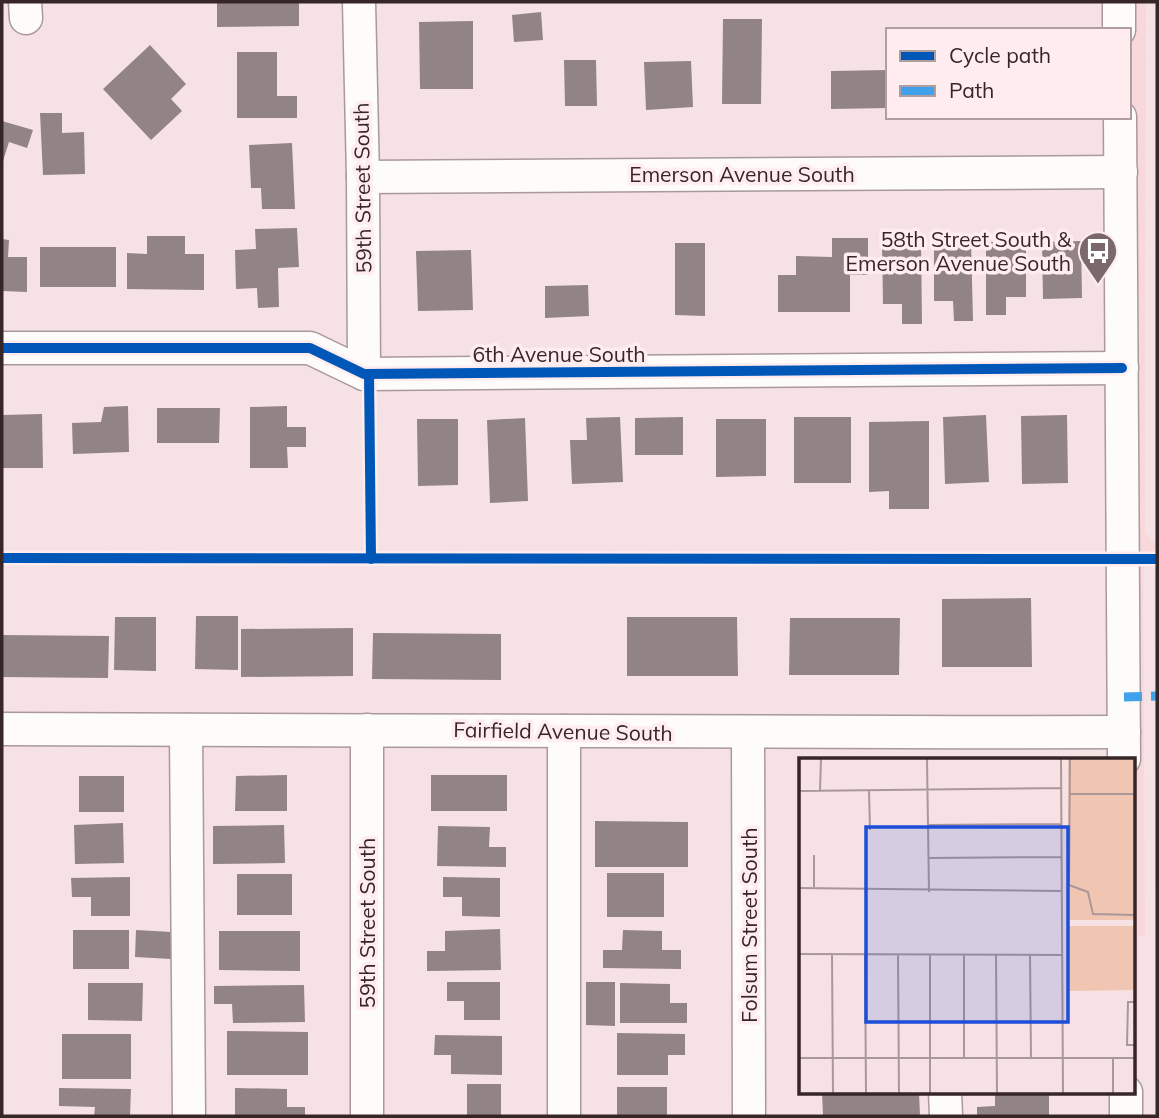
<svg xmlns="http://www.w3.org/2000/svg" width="1159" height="1118" font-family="Mulish,sans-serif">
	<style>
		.built { fill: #f8d8db }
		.green { fill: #f0c5b2 }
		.building { fill: #928386 }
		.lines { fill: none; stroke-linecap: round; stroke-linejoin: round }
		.minor-casing { stroke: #a9999b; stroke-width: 35 }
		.minor { stroke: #fefbfb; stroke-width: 32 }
		.quiet { stroke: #3fa2eb; stroke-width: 9; stroke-dasharray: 18 9; stroke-linecap: butt }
		.cycleway-casing { stroke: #ffecee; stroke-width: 15 }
		.cycleway { stroke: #0057b8; stroke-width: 10 }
		.labels { text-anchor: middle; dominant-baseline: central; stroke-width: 7; stroke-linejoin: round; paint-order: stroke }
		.street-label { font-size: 21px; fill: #372628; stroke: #ffecee }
		.poi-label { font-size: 21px; fill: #372628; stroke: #ffecee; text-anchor: end }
		.inset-road { fill: none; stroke: #aa9799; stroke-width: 2 }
		.view { fill: #1d4ed8; fill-opacity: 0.15; stroke: #1d4ed8; stroke-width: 3.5 }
		.inset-edge { fill: none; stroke: #372628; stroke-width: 3.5 }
	</style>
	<rect width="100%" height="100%" fill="#f6e2e4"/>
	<path class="built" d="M1132,2H1146L1145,533L1157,546V557H1154L1143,570L1145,936H1138Z"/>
	<path class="green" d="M1157,569V938H1156L1155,570Z"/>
	<g class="building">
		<path d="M217,2H299V26L217,27Z"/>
		<path d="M541,12L543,40L514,42L512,15Z"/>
		<path d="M723,19H762L761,104H722Z"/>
		<path d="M473,21V89H420L419,22Z"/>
		<path d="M150,45L186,84L171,99L182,111L151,140L103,89Z"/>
		<path d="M237,52H277V96H297V118H237Z"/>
		<path d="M564,60H596L597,106H565Z"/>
		<path d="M691,61L693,107L646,110L644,62Z"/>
		<path d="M888,70V108L831,109V71Z"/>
		<path d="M40,113H62V133L84,132L85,174L43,175Z"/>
		<path d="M2,121L33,130L27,148L9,142L2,164Z"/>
		<path d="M292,143L295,209H262L261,188H251L249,145Z"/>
		<path d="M297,228L299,267L278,268L279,307L258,308L257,288L236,289L235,250L256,249L255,229Z"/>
		<path d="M147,236H185V254H204V290L127,289V253L147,254Z"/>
		<path d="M832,238H868V275H850V312H778V275H796V256L832,257Z"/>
		<path d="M2,239L9,240L8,257H27V292L2,291Z"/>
		<path d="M934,240H971L973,321H954L953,301H934Z"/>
		<path d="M921,241L922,324H902V304H883L882,242Z"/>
		<path d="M1081,241L1082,298L1043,299L1042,242Z"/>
		<path d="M986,242H1026V297H1006V315H986Z"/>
		<path d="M675,243H705V316L675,315Z"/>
		<rect x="40" y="247" width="76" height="40"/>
		<path d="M471,250L473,310L418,311L416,251Z"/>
		<path d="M588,285L589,316L545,318V286Z"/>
		<path d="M128,406L129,452L73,454L72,423L101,422L104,407Z"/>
		<path d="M287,406V427H306V447H287L288,468H250V407Z"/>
		<path d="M157,408H220L219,443H157Z"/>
		<path d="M42,414L43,468H2V415Z"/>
		<path d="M986,415L989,482L945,484L943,417Z"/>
		<path d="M1067,415L1068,483L1022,484L1021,416Z"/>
		<path d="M620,417L623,482L572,484L570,440H587L586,418Z"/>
		<path d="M683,417V455H635V418Z"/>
		<rect x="794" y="417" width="57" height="66"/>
		<path d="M525,418L528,501L490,503L487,420Z"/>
		<path d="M417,419H458V485L418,486Z"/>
		<path d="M716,419H766V476L716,477Z"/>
		<path d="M929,421V509H889V491L869,492V422Z"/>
		<path d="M1031,598L1032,667H942V599Z"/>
		<path d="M196,616H238V670L195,669Z"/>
		<path d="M115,617H156V671L114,670Z"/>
		<path d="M627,617H737L738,676H627Z"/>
		<path d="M790,618H900L899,675H789Z"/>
		<path d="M353,628V676L241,677V629Z"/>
		<path d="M373,633L501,634V680L372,679Z"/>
		<path d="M2,635L109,636L108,678L2,677Z"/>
		<path d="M287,775V811H235L236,776Z"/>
		<rect x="431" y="775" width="76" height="36"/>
		<rect x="79" y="776" width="45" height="36"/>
		<path d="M595,821L688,822V867H595Z"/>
		<path d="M123,823L124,863L75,864L74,825Z"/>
		<path d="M284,825L285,863L213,864V826Z"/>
		<path d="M438,826L490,827L489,847H506V867L437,866Z"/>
		<rect x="607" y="873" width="57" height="44"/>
		<rect x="237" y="874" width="55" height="41"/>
		<path d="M130,877V916H91V897H72L71,878Z"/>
		<path d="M443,877L500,878V917L462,916V897H443Z"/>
		<path d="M500,929L501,970L427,971V951H445V931Z"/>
		<rect x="73" y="930" width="56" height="39"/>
		<path d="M136,930L172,932L171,959L135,957Z"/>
		<path d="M623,930L662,931V950H681V969L603,968V950H622Z"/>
		<path d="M219,931H300V971L219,970Z"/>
		<path d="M447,982H500V1020H464V1001H447Z"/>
		<path d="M586,982H615V1026L586,1025Z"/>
		<path d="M88,983H143L142,1021L88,1020Z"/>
		<path d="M620,983L670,984V1003H687V1023H620Z"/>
		<path d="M304,985L305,1022L233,1023L232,1004H214V986Z"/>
		<path d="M227,1031L308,1032V1075H227Z"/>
		<path d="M617,1033L685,1034V1055H668V1075H617Z"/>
		<rect x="62" y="1034" width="69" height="45"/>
		<path d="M435,1035L502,1036V1075L451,1074V1055H434Z"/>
		<rect x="467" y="1084" width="34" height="32"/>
		<rect x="617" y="1087" width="50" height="29"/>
		<path d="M59,1088L131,1089L130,1116H94L95,1107L59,1106Z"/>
		<path d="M235,1088L287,1089V1107H305V1116H235Z"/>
		<path d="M822,1092H919L920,1116H823Z"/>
		<path d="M995,1092H1049V1116H977V1107L995,1106Z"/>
	</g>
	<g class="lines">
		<g class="minor-casing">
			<g id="minor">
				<path d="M25,2L26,18"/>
				<path d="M359,2L363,177L364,374"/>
				<path d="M1119,2V30"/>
				<path d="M1120,117L1124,759"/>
				<path d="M363,177L1121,172"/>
				<path d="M2,348H310L364,374L1122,368"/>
				<path d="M2,729C376,730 750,733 1124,732"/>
				<path d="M186,730L189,1116"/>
				<path d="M564,731V1116"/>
				<path d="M748,733L749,1116"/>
				<path d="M945,1092L946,1116"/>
				<path d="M1126,1092V1116"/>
				<path d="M367,1116V730"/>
			</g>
		</g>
		<use href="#minor" class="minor"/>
		<path class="quiet" d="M1124,697L1157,696"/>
		<g class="cycleway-casing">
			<g id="cycleway">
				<path d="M2,348H310L364,374L1122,368"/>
				<path d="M369,374L371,559"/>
				<path d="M2,558L1157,559"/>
			</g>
		</g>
		<use href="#cycleway" class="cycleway"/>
	</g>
	<defs>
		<g id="bus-pin" transform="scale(2.0125)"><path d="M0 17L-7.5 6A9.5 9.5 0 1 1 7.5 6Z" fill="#7a686a" stroke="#ffecee"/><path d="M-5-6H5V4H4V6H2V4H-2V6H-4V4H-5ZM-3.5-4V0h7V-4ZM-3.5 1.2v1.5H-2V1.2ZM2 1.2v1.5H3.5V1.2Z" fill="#fff"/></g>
	</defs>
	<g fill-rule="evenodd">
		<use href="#bus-pin" x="1098" y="251"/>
	</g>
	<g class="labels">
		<g class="street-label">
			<text x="742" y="174">Emerson Avenue South</text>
			<text transform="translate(362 188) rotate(-91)">59th Street South</text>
			<text x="559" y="354">6th Avenue South</text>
			<text transform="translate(563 731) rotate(1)">Fairfield Avenue South</text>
			<text transform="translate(367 923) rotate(-90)">59th Street South</text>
			<text transform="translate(749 925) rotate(-90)">Folsum Street South</text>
		</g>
		<g class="poi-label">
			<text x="1071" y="239">58th Street South &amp;<tspan x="1071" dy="24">Emerson Avenue South</tspan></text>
		</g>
	</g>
	<g transform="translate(799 758)">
		<rect width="336" height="336" fill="#f6e2e4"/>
		<path d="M269,1H336V162H269ZM268,168H336V232L269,233Z" fill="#f0c5b2"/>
		<path class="inset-road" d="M128,1L130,134M262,1L264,335M271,1L270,127L289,134L294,156L336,157M0,33L262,30M21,33L22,1M70,33L71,72M271,36H336M129,67L262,66M130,100L263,99M15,129V97M0,130L263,133M0,196L263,197M33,196L34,335M66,196L67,335M99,196L100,335M131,196V335M165,196V299M197,197L198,335M231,197L232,299M336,244H329L328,287H336M0,300H336M314,335V300"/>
		<path class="view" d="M67,69H269V264H67Z"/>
		<rect width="336" height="336" class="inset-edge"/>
	</g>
	<rect width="1159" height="1118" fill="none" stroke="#372628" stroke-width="7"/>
	<rect x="886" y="28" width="245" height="91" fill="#ffecee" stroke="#af9d9f" stroke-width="2"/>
	<rect x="900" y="51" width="35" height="10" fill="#0057b8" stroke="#af9d9f" stroke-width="2"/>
	<text x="949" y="63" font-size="21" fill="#372628">Cycle path</text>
	<rect x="900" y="86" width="35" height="10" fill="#3fa2eb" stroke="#af9d9f" stroke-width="2"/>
	<text x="949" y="98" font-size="21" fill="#372628">Path</text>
</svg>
